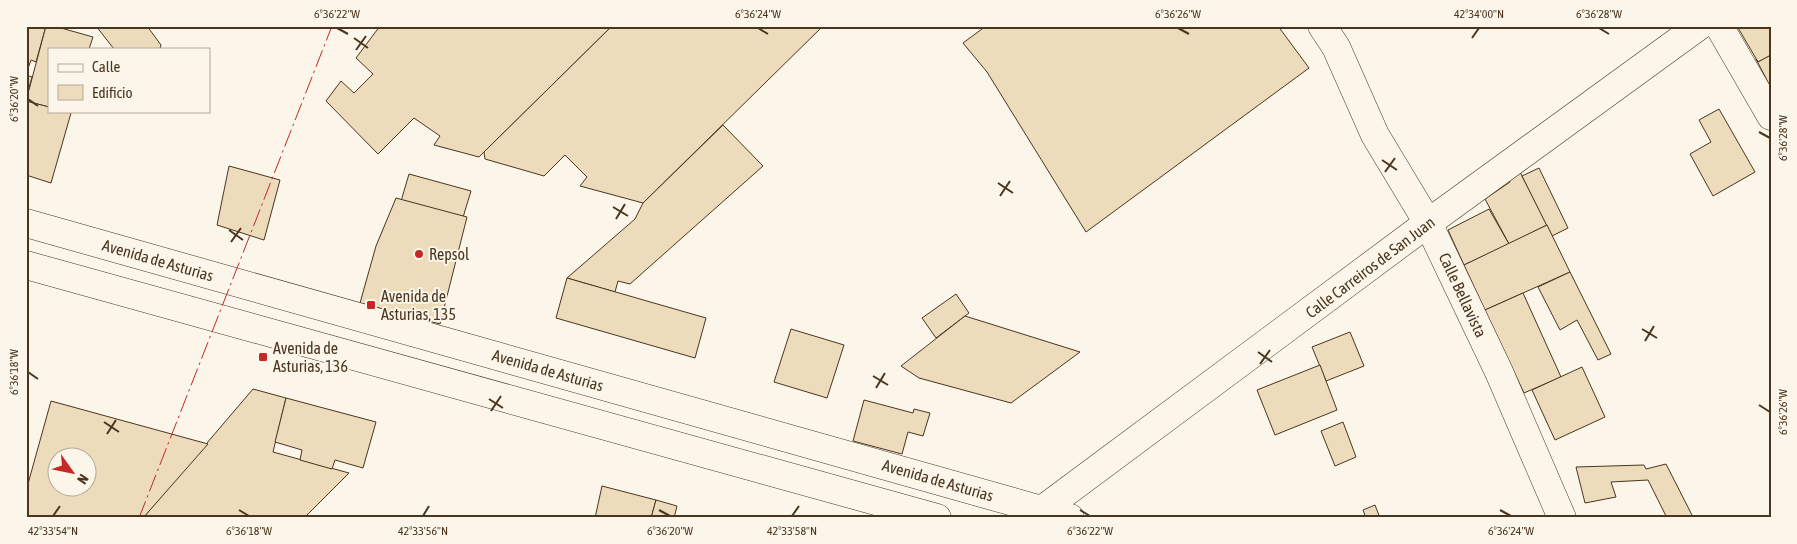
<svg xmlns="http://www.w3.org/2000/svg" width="1797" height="544" font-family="'Asap Condensed',sans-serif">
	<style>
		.building { fill: #ecdcbc; stroke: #4a3520; fill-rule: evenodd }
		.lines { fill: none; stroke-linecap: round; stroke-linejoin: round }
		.minor-casing { stroke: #4a3520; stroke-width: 29 }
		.major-casing { stroke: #4a3520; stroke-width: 29 }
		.minor { stroke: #fbf6e9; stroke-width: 28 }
		.major { stroke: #fbf6e9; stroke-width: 28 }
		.power { stroke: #c62828; stroke-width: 1; stroke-dasharray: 18 4 2.5 4; stroke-linecap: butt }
		.ticks { fill: none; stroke: #4a3520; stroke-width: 2 }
		.poi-dot { fill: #c62828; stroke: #fbf6e9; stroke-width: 2 }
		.labels { text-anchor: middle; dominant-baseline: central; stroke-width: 4; stroke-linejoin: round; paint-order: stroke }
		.poi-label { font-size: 16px; fill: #4a3520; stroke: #fbf6e9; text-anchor: start }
		.street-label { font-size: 16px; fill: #4a3520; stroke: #fbf6e9 }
		.neatline { fill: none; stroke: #4a3520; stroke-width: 2 }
		.ticks-label { font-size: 12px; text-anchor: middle; fill: #4a3520 }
	</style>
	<rect width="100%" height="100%" fill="#fbf6e9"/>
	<g class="building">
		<path d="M26,26H46L36,62L31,60L26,74Z"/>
		<path d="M46,26H54L93,37L89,49H49V107L26,101Z"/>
		<path d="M96,26H147L161,45L160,49H114Z"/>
		<path d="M380,26H612L479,157L434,145L440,136L414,118L378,154L326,101L341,81L354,93L373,74L356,58Z"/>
		<path d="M612,26H823L643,203L580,186L587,177L565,155L544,176L485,159L484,152Z"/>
		<path d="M986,26H1278L1309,68L1086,232L987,72L963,43Z"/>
		<path d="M1737,26H1771V55L1758,62Z"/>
		<path d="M1771,55V88L1756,59L1758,62Z"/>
		<path d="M26,75L32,77L26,98Z"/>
		<path d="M26,101L49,107V111H64L71,113L51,183L26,175Z"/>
		<path d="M1719,109L1755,172L1713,196L1690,154L1711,142L1699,120Z"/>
		<path d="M723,125L763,166L630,284L618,281L615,292L567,278L635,219L643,203Z"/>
		<path d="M229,166L280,180L264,240L217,225Z"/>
		<path d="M1518,168L1547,225L1509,244L1485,199L1510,182L1506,175Z"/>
		<path d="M1539,168L1568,228L1552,236L1522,176Z"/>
		<path d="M409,174L471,191L461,224L399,208Z"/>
		<path d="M396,198L467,217L440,324L360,303L376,246Z"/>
		<path d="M1489,209L1509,244L1464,265L1448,230Z"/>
		<path d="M1547,225L1570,272L1485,310L1464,265Z"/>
		<path d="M1570,272L1611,354L1598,360L1577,320L1560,330L1538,287Z"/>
		<path d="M567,278L706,318L695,358L556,318Z"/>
		<path d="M1523,293L1561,377L1524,393L1485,310Z"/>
		<path d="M956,294L969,313L936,338L922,318Z"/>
		<path d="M965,316L1080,352L1011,403L919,378L901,366Z"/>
		<path d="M791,329L844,345L827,398L774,382Z"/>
		<path d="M1350,332L1364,366L1326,381L1312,347Z"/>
		<path d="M1320,365L1337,410L1275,435L1257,390Z"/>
		<path d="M1582,367L1605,417L1555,440L1532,390Z"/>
		<path d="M253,389L286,398L273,452L349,473L304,518H143Z"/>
		<path d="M286,398L376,422L363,468L335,460L332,469L300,460L302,450L275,442Z"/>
		<path d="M864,400L913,413L914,409L930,413L923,436L908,432L902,454L853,441Z"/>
		<path d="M51,401L208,444L143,518H26V491ZM58,456H88V486H58Z"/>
		<path d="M1343,422L1356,457L1335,466L1321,431Z"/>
		<path d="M1666,464L1693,517L1667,518L1648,480L1611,482L1616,497L1585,503L1576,467L1644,465L1646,469Z"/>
		<path d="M602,486L656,500L651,518H595Z"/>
		<path d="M656,500L677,506L674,518H651Z"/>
		<path d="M1375,505L1380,518H1366L1363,510Z"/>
	</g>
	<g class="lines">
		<g class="minor-casing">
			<g id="minor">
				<path d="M1322,26L1336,47L1375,135L1428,223L1499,372L1562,518"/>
				<path d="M1719,26L1771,116"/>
				<path d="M1042,510L1428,223L1699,26"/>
			</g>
		</g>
		<g class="major-casing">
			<g id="major">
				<path d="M26,223L1070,518"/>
				<path d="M26,265L937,518"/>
			</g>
		</g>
		<use href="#minor" class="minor"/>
		<use href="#major" class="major"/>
		<path class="power" d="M139,518L332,26"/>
	</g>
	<path class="ticks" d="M337,28L348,34M758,28L768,34M1178,28L1189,34M1599,28L1609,34M354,38L368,48M1472,38L1479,28M356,50L366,36M28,99L38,106M1759,132L1770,138M1382,160L1397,170M1385,172L1395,158M998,183L1013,193M1000,196L1010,181M613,207L628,216M616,219L625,204M229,230L243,240M231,242L241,228M1642,329L1657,338M1645,341L1654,326M1258,352L1272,362M1260,364L1270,350M28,372L38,379M873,376L888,385M876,388L885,373M489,399L503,408M1759,405L1770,412M491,411L501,396M104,422L119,432M107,434L116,420M239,510L249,516M659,510L670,516M1080,510L1090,516M1500,510L1511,516M53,516L60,506M423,516L429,506M792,516L799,506"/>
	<g class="poi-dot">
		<circle cx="419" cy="254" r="5"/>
		<rect x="366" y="300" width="10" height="10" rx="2.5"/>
		<rect x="258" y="352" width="10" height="10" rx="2.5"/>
	</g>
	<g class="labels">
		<g class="poi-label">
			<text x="429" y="254">Repsol</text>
			<text x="381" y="296">Avenida de<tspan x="381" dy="18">Asturias, 135</tspan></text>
			<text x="273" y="348">Avenida de<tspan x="273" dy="18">Asturias, 136</tspan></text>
		</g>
		<g class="street-label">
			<text transform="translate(158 260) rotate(16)">Avenida de Asturias</text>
			<text transform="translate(1370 267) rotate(-37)">Calle Carreiros de San Juan</text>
			<text transform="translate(1463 295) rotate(65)">Calle Bellavista</text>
			<text transform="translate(548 370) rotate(16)">Avenida de Asturias</text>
			<text transform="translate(938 480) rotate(16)">Avenida de Asturias</text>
		</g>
	</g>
	<rect width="1797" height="544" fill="none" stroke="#fbf6e9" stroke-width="55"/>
	<rect x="48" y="48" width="162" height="65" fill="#fbf6e9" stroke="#b4a999"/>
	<rect x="58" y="64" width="25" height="8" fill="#fbf6e9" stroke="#b4a999"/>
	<text x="92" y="72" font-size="15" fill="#4a3520">Calle</text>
	<rect x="58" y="85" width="25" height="15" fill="#ecdcbc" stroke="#b4a999"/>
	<text x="92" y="98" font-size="15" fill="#4a3520">Edificio</text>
	<g transform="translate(72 472) rotate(123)"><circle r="24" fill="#fbf6e9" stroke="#b4a999"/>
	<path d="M0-4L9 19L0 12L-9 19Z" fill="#c62828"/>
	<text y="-8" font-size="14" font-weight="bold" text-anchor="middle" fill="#4a3520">N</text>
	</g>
	<rect x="28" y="28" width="1742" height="488" class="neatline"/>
	<g class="ticks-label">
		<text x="337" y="18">6°36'22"W</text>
		<text x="758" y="18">6°36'24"W</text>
		<text x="1178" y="18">6°36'26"W</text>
		<text x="1479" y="18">42°34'00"N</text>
		<text x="1599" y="18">6°36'28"W</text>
		<text transform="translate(14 99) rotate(-90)" y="4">6°36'20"W</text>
		<text transform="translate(1783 138) rotate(-90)" y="4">6°36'28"W</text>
		<text transform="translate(14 372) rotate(-90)" y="4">6°36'18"W</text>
		<text transform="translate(1783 412) rotate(-90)" y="4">6°36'26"W</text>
		<text x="53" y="535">42°33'54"N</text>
		<text x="249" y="535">6°36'18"W</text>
		<text x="423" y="535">42°33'56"N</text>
		<text x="670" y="535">6°36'20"W</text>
		<text x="792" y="535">42°33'58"N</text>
		<text x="1090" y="535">6°36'22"W</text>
		<text x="1511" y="535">6°36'24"W</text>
	</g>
</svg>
